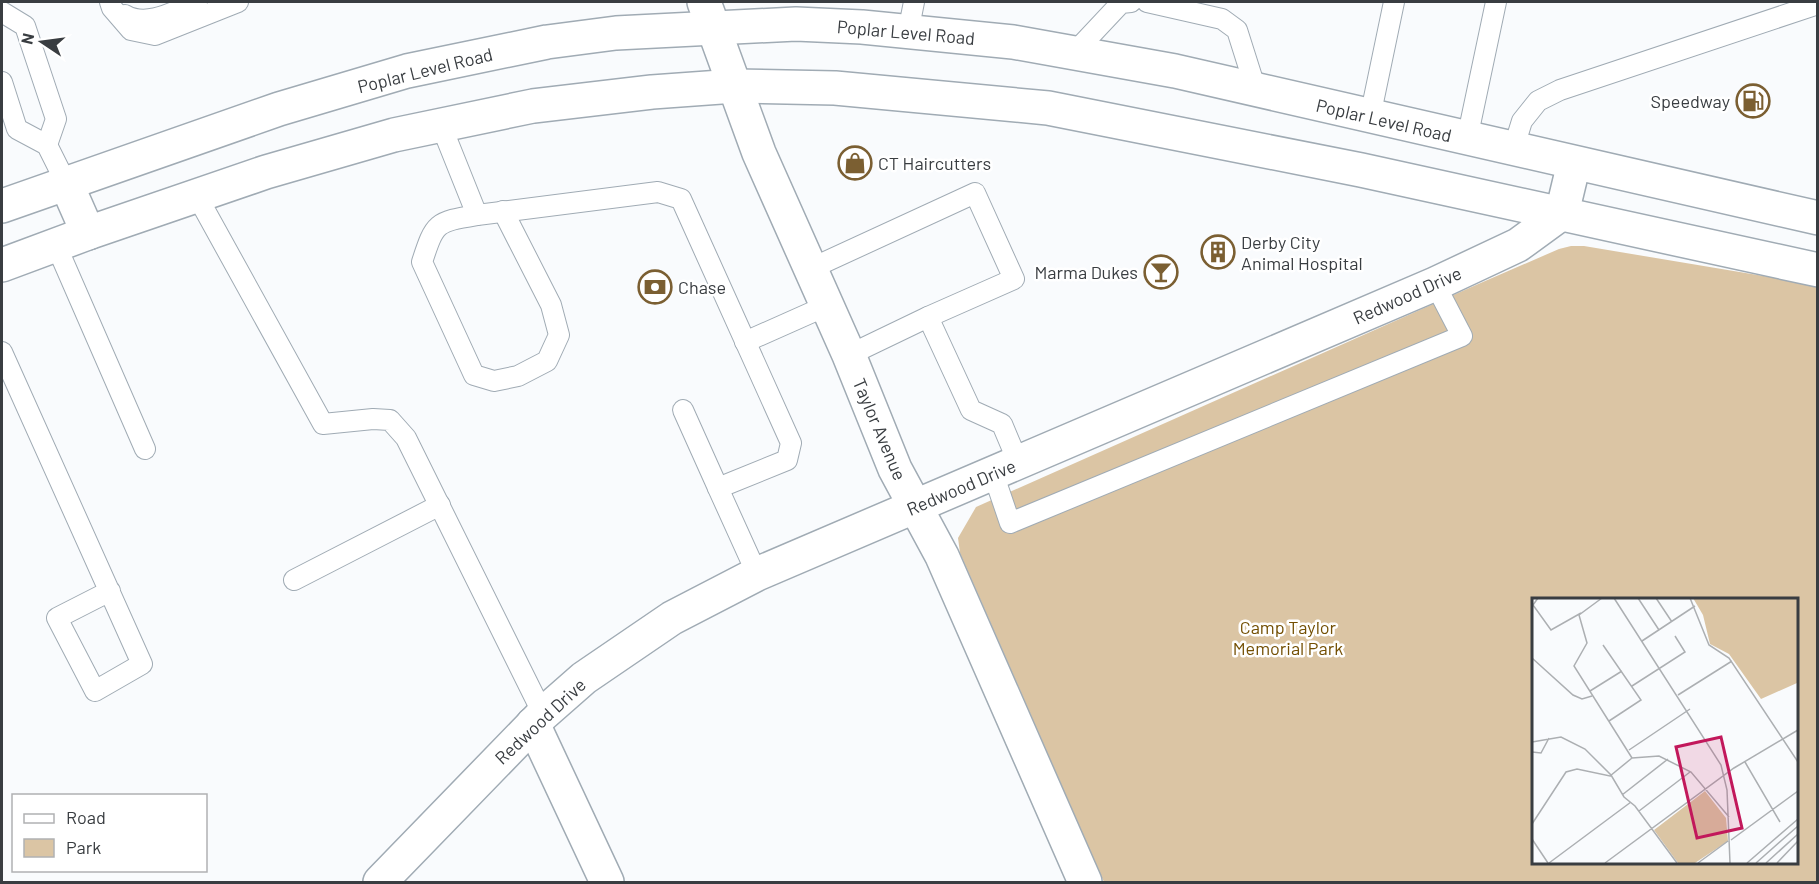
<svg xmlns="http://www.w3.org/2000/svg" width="1819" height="884" font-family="Barlow,sans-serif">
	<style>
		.green { fill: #dbc5a4; fill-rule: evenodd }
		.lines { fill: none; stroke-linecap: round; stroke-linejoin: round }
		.lane-casing { stroke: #a0abb4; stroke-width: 22 }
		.street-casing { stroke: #a0abb4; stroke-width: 36 }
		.secondary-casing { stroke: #a0abb4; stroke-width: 36 }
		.lane { stroke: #fff; stroke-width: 20 }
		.street { stroke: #fff; stroke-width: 33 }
		.secondary { stroke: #fff; stroke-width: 33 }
		.labels { text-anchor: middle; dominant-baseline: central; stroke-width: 5; stroke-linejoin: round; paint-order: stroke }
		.street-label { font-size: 18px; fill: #393d41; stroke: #fff }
		.poi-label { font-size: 18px; fill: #393d41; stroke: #fff; text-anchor: start }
		.park-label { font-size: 18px; fill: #734f03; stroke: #fff }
		.inset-road { fill: none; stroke: #acafb2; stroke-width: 1.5 }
		.view { fill: #c2185b; fill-opacity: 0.15; stroke: #c2185b; stroke-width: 3 }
		.inset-edge { fill: none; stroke: #393d41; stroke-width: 3 }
	</style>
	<rect width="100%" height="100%" fill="#f9fbfd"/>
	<path class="green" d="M1571,246H1584L1817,285V882H1104L960,553L958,538L976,507L1476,285L1559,249ZM1534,599H1796V862H1534Z"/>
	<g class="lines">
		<g class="lane-casing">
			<g id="lane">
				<path d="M110,2L112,8L131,30L155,35L238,2"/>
				<path d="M1147,2L1222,19L1237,30L1256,90"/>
				<path d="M2,12L25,26L56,119L47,145"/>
				<path d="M125,15C147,28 175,11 197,2"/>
				<path d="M908,32L914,2"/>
				<path d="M1074,53L1121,3L1131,2"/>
				<path d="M2,82L17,129L47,145L66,183"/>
				<path d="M1370,117L1394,2"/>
				<path d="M441,125L477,215L658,192L681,199L791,443L787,460L718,488L757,574"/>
				<path d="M1467,139L1496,2"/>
				<path d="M1513,150L1522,121L1538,101L1560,90L1818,4"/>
				<path d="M197,196L323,424L373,419L390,420L406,438L543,714"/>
				<path d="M477,215C436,222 435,222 422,262L474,375L494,381L518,376L547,361L559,335L551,305L503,211"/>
				<path d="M56,245L145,449"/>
				<path d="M810,269L975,193L1014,279L928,317"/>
				<path d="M745,342L826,306"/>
				<path d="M2,352L142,664L95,691L57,618L110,591"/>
				<path d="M849,355L928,317L971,410L1002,424L1018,462"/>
				<path d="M683,410L718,488"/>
				<path d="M993,473L1010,523L1462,336L1435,284"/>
				<path d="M294,580L440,505"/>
			</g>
		</g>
		<g class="street-casing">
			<g id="street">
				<path d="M704,2L759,153L849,355L895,469L942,556L1085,882"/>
				<path d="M533,724L607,882"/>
				<path d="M380,882L543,714L584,678L672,618L757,574L1435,284L1518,245L1562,213L1574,163"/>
			</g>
		</g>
		<g class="secondary-casing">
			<g id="secondary">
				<path d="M66,183L88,233"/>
				<path d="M2,206L279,109L407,71L547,42L616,33L796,24L862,27L1013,42L1175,71L1818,218"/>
				<path d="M2,265L88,233L266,172L394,135L533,106L652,92L735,86L835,88L1048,108L1361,170L1818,270"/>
			</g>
		</g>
		<use href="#lane" class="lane"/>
		<use href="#street" class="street"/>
		<use href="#secondary" class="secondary"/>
	</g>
	<defs>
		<g id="fuel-ring" transform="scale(1.725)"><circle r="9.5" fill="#fff" stroke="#7b5f32" stroke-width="1.5"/><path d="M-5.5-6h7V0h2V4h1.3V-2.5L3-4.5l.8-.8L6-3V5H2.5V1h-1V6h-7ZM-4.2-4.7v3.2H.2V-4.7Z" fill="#7b5f32"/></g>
		<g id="shop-ring" transform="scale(1.725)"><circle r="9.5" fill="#fff" stroke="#7b5f32" stroke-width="1.5"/><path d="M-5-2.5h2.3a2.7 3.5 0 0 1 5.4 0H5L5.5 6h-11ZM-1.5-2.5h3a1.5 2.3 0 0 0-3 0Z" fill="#7b5f32"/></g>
		<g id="building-ring" transform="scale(1.725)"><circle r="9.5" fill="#fff" stroke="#7b5f32" stroke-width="1.5"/><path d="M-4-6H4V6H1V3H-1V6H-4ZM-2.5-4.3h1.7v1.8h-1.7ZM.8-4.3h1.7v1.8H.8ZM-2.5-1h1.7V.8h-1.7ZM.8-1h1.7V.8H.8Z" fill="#7b5f32"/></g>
		<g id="bar-ring" transform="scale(1.725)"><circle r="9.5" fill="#fff" stroke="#7b5f32" stroke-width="1.5"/><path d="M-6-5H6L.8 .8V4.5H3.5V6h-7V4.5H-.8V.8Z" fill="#7b5f32"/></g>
		<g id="bank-ring" transform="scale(1.725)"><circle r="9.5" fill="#fff" stroke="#7b5f32" stroke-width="1.5"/><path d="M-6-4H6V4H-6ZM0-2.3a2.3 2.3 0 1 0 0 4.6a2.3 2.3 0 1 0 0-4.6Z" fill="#7b5f32"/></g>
	</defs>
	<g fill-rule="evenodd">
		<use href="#fuel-ring" x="1753" y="101"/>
		<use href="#shop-ring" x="855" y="163"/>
		<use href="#building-ring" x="1218" y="252"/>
		<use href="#bar-ring" x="1161" y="272"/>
		<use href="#bank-ring" x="655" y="287"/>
	</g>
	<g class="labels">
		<g class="street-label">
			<text transform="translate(906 32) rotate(5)">Poplar Level Road</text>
			<text transform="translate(425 70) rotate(-14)">Poplar Level Road</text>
			<text transform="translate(1384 120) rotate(13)">Poplar Level Road</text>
			<text transform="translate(1407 295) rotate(-24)">Redwood Drive</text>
			<text transform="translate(880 429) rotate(67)">Taylor Avenue</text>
			<text transform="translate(961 487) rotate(-23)">Redwood Drive</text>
			<text transform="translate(540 721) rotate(-43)">Redwood Drive</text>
		</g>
		<g class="poi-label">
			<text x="1730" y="101" text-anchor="end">Speedway</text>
			<text x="878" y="163">CT Haircutters</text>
			<text x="1241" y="242">Derby City<tspan x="1241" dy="21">Animal Hospital</tspan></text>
			<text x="1138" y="272" text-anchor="end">Marma Dukes</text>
			<text x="678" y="287">Chase</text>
		</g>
		<g class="park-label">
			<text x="1288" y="627">Camp Taylor<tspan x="1288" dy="21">Memorial Park</tspan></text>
		</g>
	</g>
	<g transform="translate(1532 598)">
		<rect width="266" height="266" fill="#f9fbfd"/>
		<path d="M161,0H265V85L229,101L197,56L178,46L171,17ZM173,193L194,220L196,243L163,265H146L122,232Z" fill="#dbc5a4"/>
		<path class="inset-road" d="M6,0L1,7L19,32L49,15M70,0L47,17L55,45L42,68L100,160M82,0L189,167L195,192L198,265M106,0L127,32M124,0L140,24M158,0L177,47L197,60L266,164M110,43L163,8M71,47L109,102L77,123M0,60L41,97L50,101L60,98M100,88L153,54L143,38M58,93L90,73M146,97L200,63M0,144L29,139L53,151L79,177L92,199L103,208L145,265M97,152L158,111M0,154L9,155L17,140M100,160L127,158L159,174L197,219M213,164L248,224M90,197L136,161M107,213L158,174M0,226L34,174L45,171L78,178L100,160M0,241L16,265M199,242L266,193M17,265L99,204M73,265L202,170L266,132M166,265L196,243M215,265L266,221M224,265L266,228M234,265L266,236M245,265L266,243"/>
		<path class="view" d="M189,139L210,230L165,240L144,149Z"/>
		<rect width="266" height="266" class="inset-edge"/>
	</g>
	<rect width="1819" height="884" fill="none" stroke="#393d41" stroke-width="6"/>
	<rect x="12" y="794" width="195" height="78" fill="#ffffff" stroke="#b0b1b3" stroke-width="1.5"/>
	<rect x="24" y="814" width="30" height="9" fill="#ffffff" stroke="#b0b1b3" stroke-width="1.5"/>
	<text x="66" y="824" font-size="18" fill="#393d41">Road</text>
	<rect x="24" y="839" width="30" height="18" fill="#dbc5a4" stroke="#b0b1b3" stroke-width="1.5"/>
	<text x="66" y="854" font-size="18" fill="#393d41">Park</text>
	<g transform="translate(42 42) rotate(283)" stroke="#ffffff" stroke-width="4.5" paint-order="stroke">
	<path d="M0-4.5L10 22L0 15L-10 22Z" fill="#393d41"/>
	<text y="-9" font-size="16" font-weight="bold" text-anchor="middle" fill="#393d41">N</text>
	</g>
</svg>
